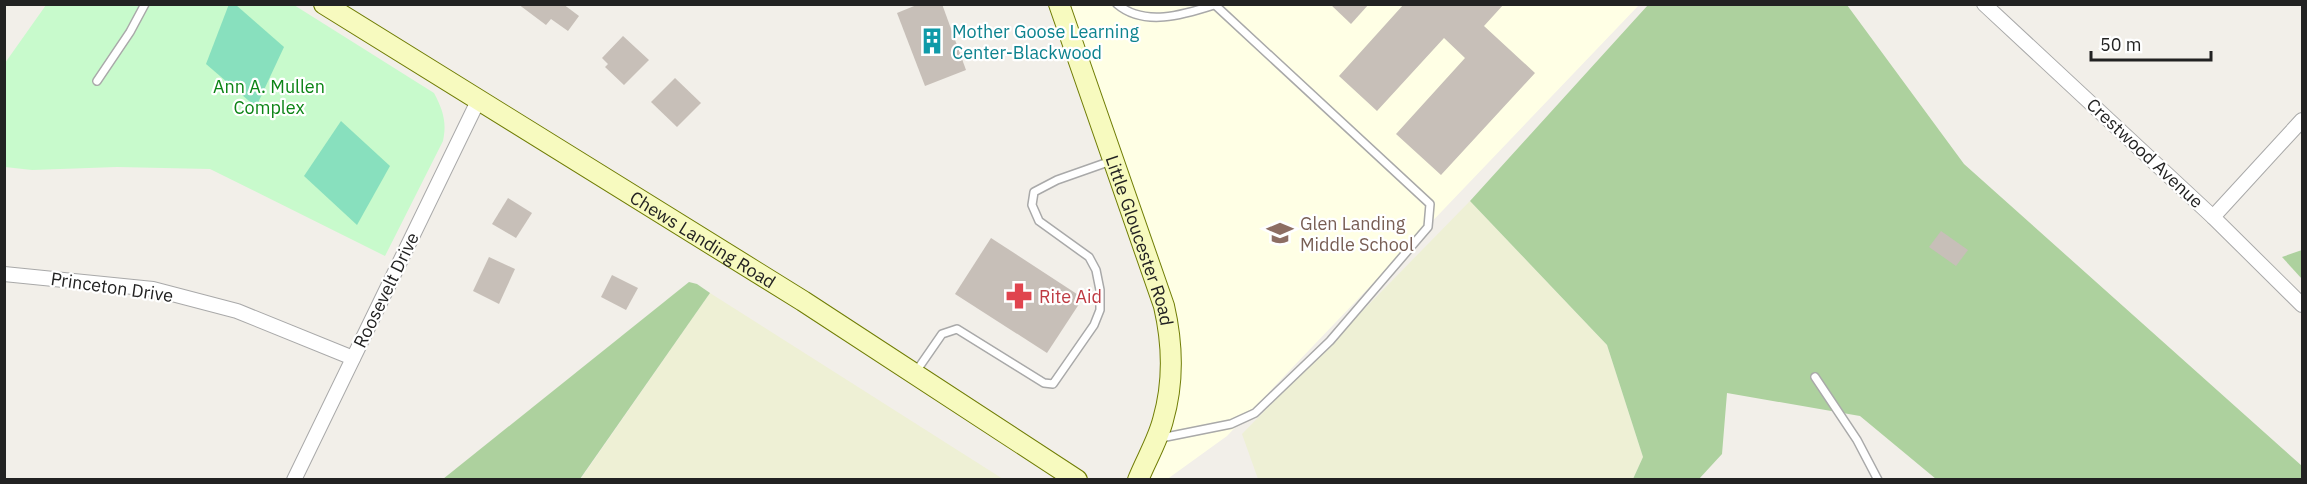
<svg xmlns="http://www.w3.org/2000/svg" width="2307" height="484" font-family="'IBM Plex Sans',sans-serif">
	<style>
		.education { fill: #ffffe5 }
		.farmland { fill: #eef0d5 }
		.forest { fill: #add19e }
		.park { fill: #c8facc }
		.pitch { fill: #88e0be }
		.building { fill: #c7bfb8 }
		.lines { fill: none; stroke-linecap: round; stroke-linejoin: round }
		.lane-casing { stroke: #a9a9a9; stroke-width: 10 }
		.street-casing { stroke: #a9a9a9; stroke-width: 16 }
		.secondary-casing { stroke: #707d05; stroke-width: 22 }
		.lane { stroke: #fff; stroke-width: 7 }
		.street { stroke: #fff; stroke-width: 14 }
		.secondary { stroke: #f7fabf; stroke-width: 20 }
		.labels { text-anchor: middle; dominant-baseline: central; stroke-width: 4.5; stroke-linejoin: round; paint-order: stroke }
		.culture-label { font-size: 18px; fill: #0d838f; stroke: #fff; text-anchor: start }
		.park-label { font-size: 18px; fill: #0c8416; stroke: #fff }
		.street-label { font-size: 18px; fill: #222; stroke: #fff }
		.education-label { font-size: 18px; fill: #785e54; stroke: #fff; text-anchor: start }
		.health-label { font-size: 18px; fill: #be3a42; stroke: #fff; text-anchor: start }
	</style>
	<rect width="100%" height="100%" fill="#f2efe9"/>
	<path class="education" d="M1059,5H1639L1227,436L1166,480L1138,479L1163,422L1171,336Z"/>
	<g class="farmland">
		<path d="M1470,201L1607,345L1643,457L1633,479H1258L1242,434Z"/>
		<path d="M710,293L1003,479L580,480Z"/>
	</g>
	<g class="forest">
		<path d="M1648,5H1847L1964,164L2302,466V479H1936L1860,416L1727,393L1722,454L1699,479H1633L1643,457L1607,345L1470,201Z"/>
		<path d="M2302,250V279L2282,257Z"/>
		<path d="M689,282L697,284L710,293L580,479H443Z"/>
	</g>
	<path class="park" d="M46,5H294L434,93C443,110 447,122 443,141L385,256L210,169L117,167L32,170L5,167V63Z"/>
	<g class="pitch">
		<path d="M229,4L236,5L284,47L256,107L206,64Z"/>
		<path d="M341,121L390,166L357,225L304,176Z"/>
	</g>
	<g class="building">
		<path d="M518,4H563L579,16L568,31L551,19L546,25Z"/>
		<path d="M919,4H942L966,70L925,86L897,13Z"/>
		<path d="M1330,4H1369L1351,24Z"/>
		<path d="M1404,4H1504L1484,26L1535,73L1441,175L1396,134L1465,58L1444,38L1377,111L1339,76Z"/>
		<path d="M623,36L649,60L624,85L605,67L608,64L602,58Z"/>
		<path d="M675,78L701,103L677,127L651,102Z"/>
		<path d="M508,198L532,213L516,238L492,224Z"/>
		<path d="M1941,231L1968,250L1956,266L1929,247Z"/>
		<path d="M991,238L1083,298L1047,353L955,294Z"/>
		<path d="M489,257L515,269L499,304L473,291Z"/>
		<path d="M612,275L638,288L626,310L601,297Z"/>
	</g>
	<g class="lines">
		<g class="lane-casing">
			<g id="lane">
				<path d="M1117,4C1144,27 1183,15 1214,5"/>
				<path d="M97,81L130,32L145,4"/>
				<path d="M915,373L942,334L957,329L1044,383L1053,384L1094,325L1100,310V290L1096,270L1089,257L1039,221L1032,205L1034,192L1057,180L1111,161"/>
				<path d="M1815,377L1857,440L1878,480"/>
				<path d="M1161,438L1231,424L1255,413L1330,341L1428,227L1430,204L1214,4"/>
			</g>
		</g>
		<g class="street-casing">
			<g id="street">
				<path d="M1984,4L2213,217L2302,305"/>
				<path d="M2213,217L2302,120"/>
				<path d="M4,274L153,289L237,311L353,358"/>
				<path d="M294,480L478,101"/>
			</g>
		</g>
		<g class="secondary-casing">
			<g id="secondary">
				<path id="s1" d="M324,4L803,301L1077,480"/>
				<path id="s2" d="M1059,4L1164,306C1173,345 1174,382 1163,420C1158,440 1146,460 1138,480"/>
			</g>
		</g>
		<use href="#lane" class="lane"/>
		<use href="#street" class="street"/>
		<use href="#secondary" class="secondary"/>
	</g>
	<defs>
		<g id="building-bare" transform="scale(2.07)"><path d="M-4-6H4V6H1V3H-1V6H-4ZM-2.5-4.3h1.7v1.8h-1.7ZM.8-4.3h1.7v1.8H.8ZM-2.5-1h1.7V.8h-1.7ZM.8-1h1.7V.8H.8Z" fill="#0f9aa8" stroke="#fff" stroke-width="2.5" paint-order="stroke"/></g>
		<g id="school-bare" transform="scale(2.07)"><path d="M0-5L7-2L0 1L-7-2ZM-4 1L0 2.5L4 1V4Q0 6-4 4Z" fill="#8d6e63" stroke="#fff" stroke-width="2.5" paint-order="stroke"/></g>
		<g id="pharmacy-bare" transform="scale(2.07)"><path d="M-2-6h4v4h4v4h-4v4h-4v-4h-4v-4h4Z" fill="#e0444e" stroke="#fff" stroke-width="2.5" paint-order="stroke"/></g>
	</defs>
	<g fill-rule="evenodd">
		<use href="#building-bare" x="932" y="41"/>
		<use href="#school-bare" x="1280" y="233"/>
		<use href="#pharmacy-bare" x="1019" y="296"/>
	</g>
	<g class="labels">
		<g class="culture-label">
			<text x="952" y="31">Mother Goose Learning<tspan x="952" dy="21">Center-Blackwood</tspan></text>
		</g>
		<g class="park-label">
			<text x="269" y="86">Ann A. Mullen<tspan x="269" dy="21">Complex</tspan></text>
		</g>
		<g class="street-label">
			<text transform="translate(2145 153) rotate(43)">Crestwood Avenue</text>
			<text stroke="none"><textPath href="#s1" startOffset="446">Chews Landing Road</textPath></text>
			<text stroke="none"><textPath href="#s2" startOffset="250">Little Gloucester Road</textPath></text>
			<text transform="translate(112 287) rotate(8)">Princeton Drive</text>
			<text transform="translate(386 290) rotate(-64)">Roosevelt Drive</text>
		</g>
		<g class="education-label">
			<text x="1300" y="223">Glen Landing<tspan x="1300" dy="21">Middle School</tspan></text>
		</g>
		<g class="health-label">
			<text x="1039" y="296">Rite Aid</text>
		</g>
	</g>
	<rect width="2307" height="484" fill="none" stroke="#222222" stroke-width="12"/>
	<path d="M2091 51v9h120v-9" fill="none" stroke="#222222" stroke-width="3"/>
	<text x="2100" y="51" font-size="18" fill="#222222" stroke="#ffffff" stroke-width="4.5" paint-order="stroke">50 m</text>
</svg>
